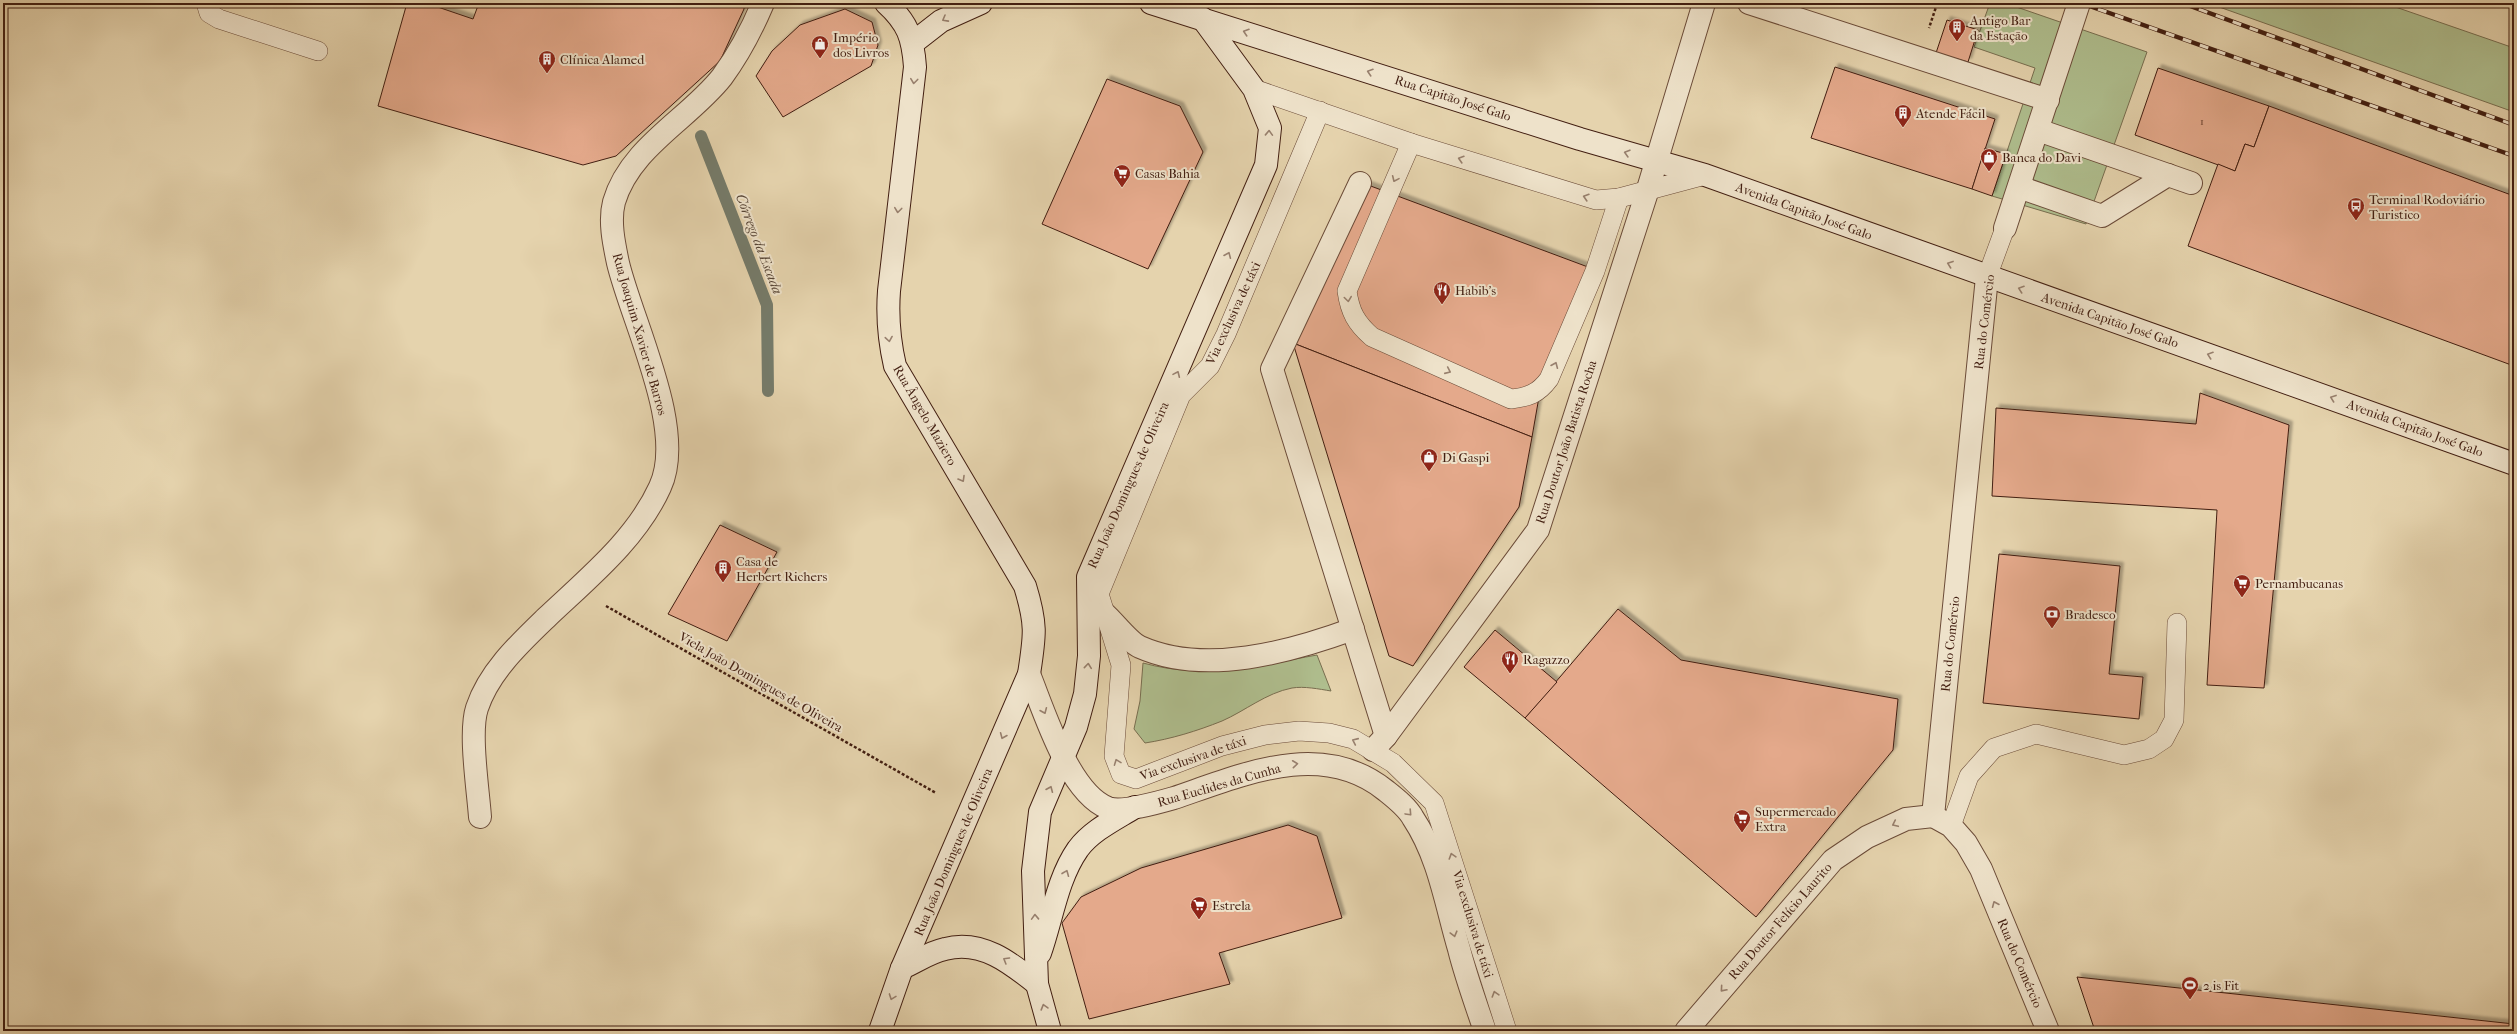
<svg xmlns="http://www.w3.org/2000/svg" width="2517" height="1034" font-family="'IM FELL French Canon',serif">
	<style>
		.green { fill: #afbe8e; stroke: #786e50 }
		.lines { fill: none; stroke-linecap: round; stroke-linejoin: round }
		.stream { stroke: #757b6a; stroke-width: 12 }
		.building { fill: #e4a98b; stroke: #421e11; filter: url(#shadow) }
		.service-casing { stroke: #6b4b38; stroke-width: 20 }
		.pedestrian-casing { stroke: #6b4b38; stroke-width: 24 }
		.minor-casing { stroke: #6b4b38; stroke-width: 24 }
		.tertiary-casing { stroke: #6b4b38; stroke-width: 24 }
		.secondary-casing { stroke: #421e11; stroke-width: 24 }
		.path { stroke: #421e11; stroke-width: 2.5; stroke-dasharray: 3 2; stroke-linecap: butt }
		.service { stroke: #eee2ca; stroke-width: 19 }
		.pedestrian { stroke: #eee2ca; stroke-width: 22 }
		.minor { stroke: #eee2ca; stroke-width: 22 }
		.tertiary { stroke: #eee2ca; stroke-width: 22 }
		.secondary { stroke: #eee2ca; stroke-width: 22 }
		.rail-casing { stroke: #421e11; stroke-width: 4.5 }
		.rail { stroke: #eee2ca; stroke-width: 3; stroke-dasharray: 9; stroke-linecap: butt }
		.oneway { stroke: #98806e }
		.labels { text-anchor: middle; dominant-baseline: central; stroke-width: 4; stroke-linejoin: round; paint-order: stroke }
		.number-label { font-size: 11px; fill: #6a4130 }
		.poi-label { font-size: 13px; fill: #421e11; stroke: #eee2ca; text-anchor: start }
		.street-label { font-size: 13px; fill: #421e11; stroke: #eee2ca }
		.water-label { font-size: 14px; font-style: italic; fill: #574536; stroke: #eee2ca }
	</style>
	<defs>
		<filter id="shadow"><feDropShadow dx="3.5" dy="-3.5" stdDeviation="1" flood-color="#0004"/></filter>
	</defs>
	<rect width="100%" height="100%" fill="#e5d3ad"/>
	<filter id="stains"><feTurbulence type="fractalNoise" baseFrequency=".005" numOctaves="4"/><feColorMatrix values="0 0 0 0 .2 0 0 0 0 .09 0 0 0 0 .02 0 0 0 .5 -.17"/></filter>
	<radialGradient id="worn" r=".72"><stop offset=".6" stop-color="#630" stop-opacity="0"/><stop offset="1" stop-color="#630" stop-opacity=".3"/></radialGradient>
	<g class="green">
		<path d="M1990,3H2005L2147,52L2086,224L1992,196L2035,68L1974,47Z"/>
		<path d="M2208,3H2384L2514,48V112Z"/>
		<path d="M1317,655L1331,691C1319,689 1304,686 1292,688C1266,693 1245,711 1222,721C1197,731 1171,739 1145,743L1134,729L1140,701L1143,663C1206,680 1255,666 1317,655Z"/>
	</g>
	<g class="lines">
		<path class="stream" d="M701,136L767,305L768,391"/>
	</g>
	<g class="building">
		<path d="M407,3H426L473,19L479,3H744V9L720,61L616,156L583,165L378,106Z"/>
		<path d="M845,9L872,22L878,45L871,66L783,117L756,76L772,51L800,25Z"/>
		<path d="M1947,20L1978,30L1968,62L1936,53Z"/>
		<path d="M1835,67L1995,119L1972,189L1811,138Z"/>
		<path d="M2158,68L2269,106L2254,147L2245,144L2235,171L2135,135Z"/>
		<path d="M1107,79L1180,106L1203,152L1148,269L1042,224Z"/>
		<path d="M2269,106L2514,196V366L2188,246L2218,164L2235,171L2245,144L2254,147Z"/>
		<path d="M1985,148L2006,154L1992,196L1972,189Z"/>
		<path d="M1368,185L1588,267L1543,374L1532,437L1293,343Z"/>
		<path d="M1293,343L1532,437L1519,507L1413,666L1389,656Z"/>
		<path d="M2200,393L2289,425L2264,688L2207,685L2217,510L1992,496L1996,408L2196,424Z"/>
		<path d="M720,525L777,552L727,641L668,614Z"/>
		<path d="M1999,554L2120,566L2109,674L2143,677L2139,719L1983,703Z"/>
		<path d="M1618,609L1681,660L1898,699L1893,750L1756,917L1525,718Z"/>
		<path d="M1495,630L1557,682L1525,718L1464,667Z"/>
		<path d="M1288,825L1317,836L1342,918L1219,953L1230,984L1089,1019L1062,923L1081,897L1141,868Z"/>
		<path d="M2077,977L2514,1024V1031H2095Z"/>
	</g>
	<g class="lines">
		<g class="service-casing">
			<g id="service">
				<path d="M206,3L209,13L219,19L318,51"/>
				<path d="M1254,89L1411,143L1596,200L1619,198L1705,175"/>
				<path d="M1320,111L1226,334L1210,366L1181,395L1099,594L1121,665L1114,756L1121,774L1136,779L1222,746L1265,735L1299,731L1329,733L1353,739L1393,763L1434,803L1507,1031"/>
				<path d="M1411,143L1347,291C1350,312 1356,323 1372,337L1511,399C1528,397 1538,394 1549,379L1595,271L1619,198"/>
				<path d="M1987,277L2005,228"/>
				<path d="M1951,826L1969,776L1994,748L2036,734L2124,755L2149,749L2164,739L2174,720L2177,623"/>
			</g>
		</g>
		<g class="pedestrian-casing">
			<g id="pedestrian">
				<path d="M1749,3L2048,100"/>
				<path d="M2038,130L2191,183"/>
				<path d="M1360,183L1272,369L1386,736"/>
				<path d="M2019,187L2102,216L2168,175"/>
				<path d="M2005,228L2079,3"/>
				<path d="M1105,614C1114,622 1130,643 1140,647C1205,676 1290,652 1353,629"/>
				<path d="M1373,750L1386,736L1538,530L1648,189L1704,3"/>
				<path d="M1933,816L1987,277"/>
			</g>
		</g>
		<g class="minor-casing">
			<g id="minor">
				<path d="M1933,816L1951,826L1966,843L1981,869L2048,1031"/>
				<path d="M480,817C478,789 469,732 477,708C489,672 519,644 546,618C587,579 636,540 660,487C687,430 632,322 618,263C614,244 609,221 614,202C630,147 689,119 722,77C739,54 752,29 763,3"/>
			</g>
		</g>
		<g class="tertiary-casing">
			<g id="tertiary">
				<path d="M1029,674C1044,711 1069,793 1108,808C1122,813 1160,802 1174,798C1242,775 1321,739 1385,790C1395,798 1407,807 1413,818C1439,857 1446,905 1459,949C1466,977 1476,1004 1485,1031"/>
				<path d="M1686,1031L1833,860L1867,837L1906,819L1933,816"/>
			</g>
		</g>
		<g class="secondary-casing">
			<g id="secondary">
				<path d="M1151,3L1580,139L1705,175L2514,464"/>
				<path d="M914,42L941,21L981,3"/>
				<path d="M1040,953C1052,919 1057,879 1078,849C1092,830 1116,819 1135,807"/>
				<path d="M902,968C916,962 930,952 945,949C981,939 1011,963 1037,984"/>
				<path d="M880,1031L902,968L1029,674C1035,635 1037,625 1025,586L895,366C889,340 887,318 889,291L915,67C913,38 908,23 886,3"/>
				<path d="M1050,1031L1037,984L1033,871L1040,812L1076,727L1085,694L1089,656L1088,577L1266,165L1270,128L1254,89L1202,18"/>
			</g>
		</g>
		<g class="path">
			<path d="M1923,3L1936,7L1929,28"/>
			<path d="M606,606L936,793"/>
		</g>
		<use href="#service" class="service"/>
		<use href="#pedestrian" class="pedestrian"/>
		<use href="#minor" class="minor"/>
		<use href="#tertiary" class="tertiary"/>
		<use href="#secondary" class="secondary"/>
		<g class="rail-casing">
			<g id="rail">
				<path d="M2081,3L2514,156"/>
				<path d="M2182,3L2514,125"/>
			</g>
		</g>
		<use href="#rail" class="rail"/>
	</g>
	<defs><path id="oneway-chevron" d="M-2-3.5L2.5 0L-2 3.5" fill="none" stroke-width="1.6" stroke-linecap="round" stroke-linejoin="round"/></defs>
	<g class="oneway">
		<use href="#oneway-chevron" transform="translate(945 19) rotate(151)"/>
		<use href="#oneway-chevron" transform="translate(1246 32) rotate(-162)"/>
		<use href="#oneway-chevron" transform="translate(1370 72) rotate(-162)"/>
		<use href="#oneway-chevron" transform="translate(914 81) rotate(97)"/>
		<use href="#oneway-chevron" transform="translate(1269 133) rotate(-88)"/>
		<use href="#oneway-chevron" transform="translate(1627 153) rotate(-164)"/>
		<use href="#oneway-chevron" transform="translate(1461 159) rotate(-163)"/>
		<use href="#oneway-chevron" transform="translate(1395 179) rotate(114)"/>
		<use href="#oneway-chevron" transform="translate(1586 197) rotate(-163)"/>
		<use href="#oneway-chevron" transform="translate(898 210) rotate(97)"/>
		<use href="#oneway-chevron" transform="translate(1228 255) rotate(-67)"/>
		<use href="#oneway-chevron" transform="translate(1950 264) rotate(-160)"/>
		<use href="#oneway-chevron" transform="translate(2021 289) rotate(-161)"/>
		<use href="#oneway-chevron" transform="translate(1348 299) rotate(82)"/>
		<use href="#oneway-chevron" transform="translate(889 339) rotate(81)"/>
		<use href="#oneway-chevron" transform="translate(2210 355) rotate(-161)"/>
		<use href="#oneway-chevron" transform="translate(1555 365) rotate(-67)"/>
		<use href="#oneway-chevron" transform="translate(1448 371) rotate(24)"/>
		<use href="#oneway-chevron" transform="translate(1177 374) rotate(-66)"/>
		<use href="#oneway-chevron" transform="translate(2333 398) rotate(-160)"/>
		<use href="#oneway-chevron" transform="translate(962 479) rotate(60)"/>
		<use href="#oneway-chevron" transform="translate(1088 666) rotate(-84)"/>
		<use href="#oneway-chevron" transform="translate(1044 711) rotate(67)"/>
		<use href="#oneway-chevron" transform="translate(1003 736) rotate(113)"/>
		<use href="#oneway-chevron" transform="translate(1355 741) rotate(-156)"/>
		<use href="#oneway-chevron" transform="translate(1117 762) rotate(-111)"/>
		<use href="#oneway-chevron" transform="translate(1295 764) rotate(-6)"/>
		<use href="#oneway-chevron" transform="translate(1050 789) rotate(-67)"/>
		<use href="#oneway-chevron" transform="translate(1409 813) rotate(47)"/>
		<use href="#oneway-chevron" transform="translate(1895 824) rotate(155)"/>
		<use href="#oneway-chevron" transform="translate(1452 856) rotate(-107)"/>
		<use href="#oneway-chevron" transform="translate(1066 873) rotate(-68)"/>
		<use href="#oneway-chevron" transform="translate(1995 904) rotate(-113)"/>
		<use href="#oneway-chevron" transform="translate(1035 917) rotate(-92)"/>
		<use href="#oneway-chevron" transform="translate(1454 934) rotate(75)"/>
		<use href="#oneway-chevron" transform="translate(1006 960) rotate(-149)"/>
		<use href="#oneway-chevron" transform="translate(1723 989) rotate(131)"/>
		<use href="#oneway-chevron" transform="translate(1495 994) rotate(-107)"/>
		<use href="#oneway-chevron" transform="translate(892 997) rotate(110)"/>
		<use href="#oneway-chevron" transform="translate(1044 1007) rotate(-106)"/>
	</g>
	<defs>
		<g id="building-pin" transform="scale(0.9)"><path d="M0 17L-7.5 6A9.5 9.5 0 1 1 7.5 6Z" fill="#8f2418" stroke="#eee2ca"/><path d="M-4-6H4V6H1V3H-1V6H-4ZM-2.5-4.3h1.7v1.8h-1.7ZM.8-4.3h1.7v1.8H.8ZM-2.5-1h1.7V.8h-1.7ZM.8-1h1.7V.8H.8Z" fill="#fff"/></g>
		<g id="shop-pin" transform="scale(0.9)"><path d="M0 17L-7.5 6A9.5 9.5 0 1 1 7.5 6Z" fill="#8f2418" stroke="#eee2ca"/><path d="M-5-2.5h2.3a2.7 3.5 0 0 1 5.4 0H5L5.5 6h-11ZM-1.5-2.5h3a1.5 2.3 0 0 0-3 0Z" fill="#fff"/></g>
		<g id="supermarket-pin" transform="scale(0.9)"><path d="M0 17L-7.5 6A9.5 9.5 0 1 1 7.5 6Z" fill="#8f2418" stroke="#eee2ca"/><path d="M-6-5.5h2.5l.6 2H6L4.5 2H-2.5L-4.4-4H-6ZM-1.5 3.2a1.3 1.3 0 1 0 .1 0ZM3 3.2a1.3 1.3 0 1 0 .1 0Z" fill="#fff"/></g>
		<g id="bus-pin" transform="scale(0.9)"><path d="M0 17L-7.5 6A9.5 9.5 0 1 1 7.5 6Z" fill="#8f2418" stroke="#eee2ca"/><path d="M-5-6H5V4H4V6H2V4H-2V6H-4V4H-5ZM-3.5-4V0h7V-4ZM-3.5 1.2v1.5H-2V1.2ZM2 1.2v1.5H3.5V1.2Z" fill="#fff"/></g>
		<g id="restaurant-pin" transform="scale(0.9)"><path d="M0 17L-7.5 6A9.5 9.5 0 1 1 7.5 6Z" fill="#8f2418" stroke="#eee2ca"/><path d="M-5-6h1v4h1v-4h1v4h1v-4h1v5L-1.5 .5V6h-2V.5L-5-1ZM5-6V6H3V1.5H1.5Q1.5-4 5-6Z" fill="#fff"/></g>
		<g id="bank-pin" transform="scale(0.9)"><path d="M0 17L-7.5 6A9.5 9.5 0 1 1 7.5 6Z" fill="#8f2418" stroke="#eee2ca"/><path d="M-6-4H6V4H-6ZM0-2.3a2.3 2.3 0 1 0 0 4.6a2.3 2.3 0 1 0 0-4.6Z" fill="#fff"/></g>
		<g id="stadium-pin" transform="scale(0.9)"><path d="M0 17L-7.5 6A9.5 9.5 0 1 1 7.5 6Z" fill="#8f2418" stroke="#eee2ca"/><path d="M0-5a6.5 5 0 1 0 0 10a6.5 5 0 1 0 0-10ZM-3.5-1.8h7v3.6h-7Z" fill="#fff"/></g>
	</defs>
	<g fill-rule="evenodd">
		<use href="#building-pin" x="1957" y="27"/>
		<use href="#shop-pin" x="820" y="44"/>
		<use href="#building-pin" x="547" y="59"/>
		<use href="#building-pin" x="1903" y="113"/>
		<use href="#shop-pin" x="1989" y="157"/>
		<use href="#supermarket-pin" x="1122" y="173"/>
		<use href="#bus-pin" x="2356" y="206"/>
		<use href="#restaurant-pin" x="1442" y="290"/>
		<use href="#shop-pin" x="1429" y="457"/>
		<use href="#building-pin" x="723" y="568"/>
		<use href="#supermarket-pin" x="2242" y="583"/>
		<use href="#bank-pin" x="2052" y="614"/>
		<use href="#restaurant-pin" x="1510" y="659"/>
		<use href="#supermarket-pin" x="1742" y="818"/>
		<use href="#supermarket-pin" x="1199" y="905"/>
		<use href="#stadium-pin" x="2190" y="985"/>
	</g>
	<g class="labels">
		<g class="number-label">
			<text x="2202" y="121">1</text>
		</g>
		<g class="poi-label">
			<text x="1970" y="20">Antigo Bar<tspan x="1970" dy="15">da Estação</tspan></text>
			<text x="833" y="37">Império<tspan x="833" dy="15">dos Livros</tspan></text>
			<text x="560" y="59">Clínica Alamed</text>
			<text x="1916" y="113">Atende Fácil</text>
			<text x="2002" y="157">Banca do Davi</text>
			<text x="1135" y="173">Casas Bahia</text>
			<text x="2369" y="199">Terminal Rodoviário<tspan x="2369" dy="15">Turistico</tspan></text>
			<text x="1455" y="290">Habib's</text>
			<text x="1442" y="457">Di Gaspi</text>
			<text x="736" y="561">Casa de<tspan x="736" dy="15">Herbert Richers</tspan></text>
			<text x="2255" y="583">Pernambucanas</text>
			<text x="2065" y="614">Bradesco</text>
			<text x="1523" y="659">Ragazzo</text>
			<text x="1755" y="811">Supermercado<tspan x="1755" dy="15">Extra</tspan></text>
			<text x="1212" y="905">Estrela</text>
			<text x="2203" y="985">2 is Fit</text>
		</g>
		<g class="street-label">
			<text transform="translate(1453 98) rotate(18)">Rua Capitão José Galo</text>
			<text transform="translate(1804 211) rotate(20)">Avenida Capitão José Galo</text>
			<text transform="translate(1233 313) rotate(-65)">Via exclusiva de táxi</text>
			<text transform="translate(2110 320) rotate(19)">Avenida Capitão José Galo</text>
			<text transform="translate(1984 322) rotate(-83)">Rua do Comércio</text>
			<text transform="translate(640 334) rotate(74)">Rua Joaquim Xavier de Barros</text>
			<text transform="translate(925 415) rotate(60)">Rua Ângelo Maziero</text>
			<text transform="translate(2415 428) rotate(20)">Avenida Capitão José Galo</text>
			<text transform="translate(1566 442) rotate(-72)">Rua Doutor João Batista Rocha</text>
			<text transform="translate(1128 485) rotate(-66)">Rua João Domingues de Oliveira</text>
			<text transform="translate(1950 644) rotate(-84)">Rua do Comércio</text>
			<text transform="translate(761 682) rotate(30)">Viela João Domingues de Oliveira</text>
			<text transform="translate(1193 758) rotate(-19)">Via exclusiva de táxi</text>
			<text transform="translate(1219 785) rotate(-16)">Rua Euclides da Cunha</text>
			<text transform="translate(953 852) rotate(-67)">Rua João Domingues de Oliveira</text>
			<text transform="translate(1780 921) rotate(-49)">Rua Doutor Felício Laurito</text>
			<text transform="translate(1473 924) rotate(73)">Via exclusiva de táxi</text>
			<text transform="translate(2020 963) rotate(67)">Rua do Comércio</text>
		</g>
		<g class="water-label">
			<text transform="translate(759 244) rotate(69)">Córrego da Escada</text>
		</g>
	</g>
	<rect width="2517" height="1034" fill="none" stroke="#e5d3ad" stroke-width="16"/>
	<rect x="4" y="4" width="2509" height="1026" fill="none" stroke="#421e11" stroke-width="2"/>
	<rect x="8" y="8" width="2501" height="1018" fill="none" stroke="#421e11"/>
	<rect width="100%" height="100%" filter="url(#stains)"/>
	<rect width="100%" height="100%" fill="url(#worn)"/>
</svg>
